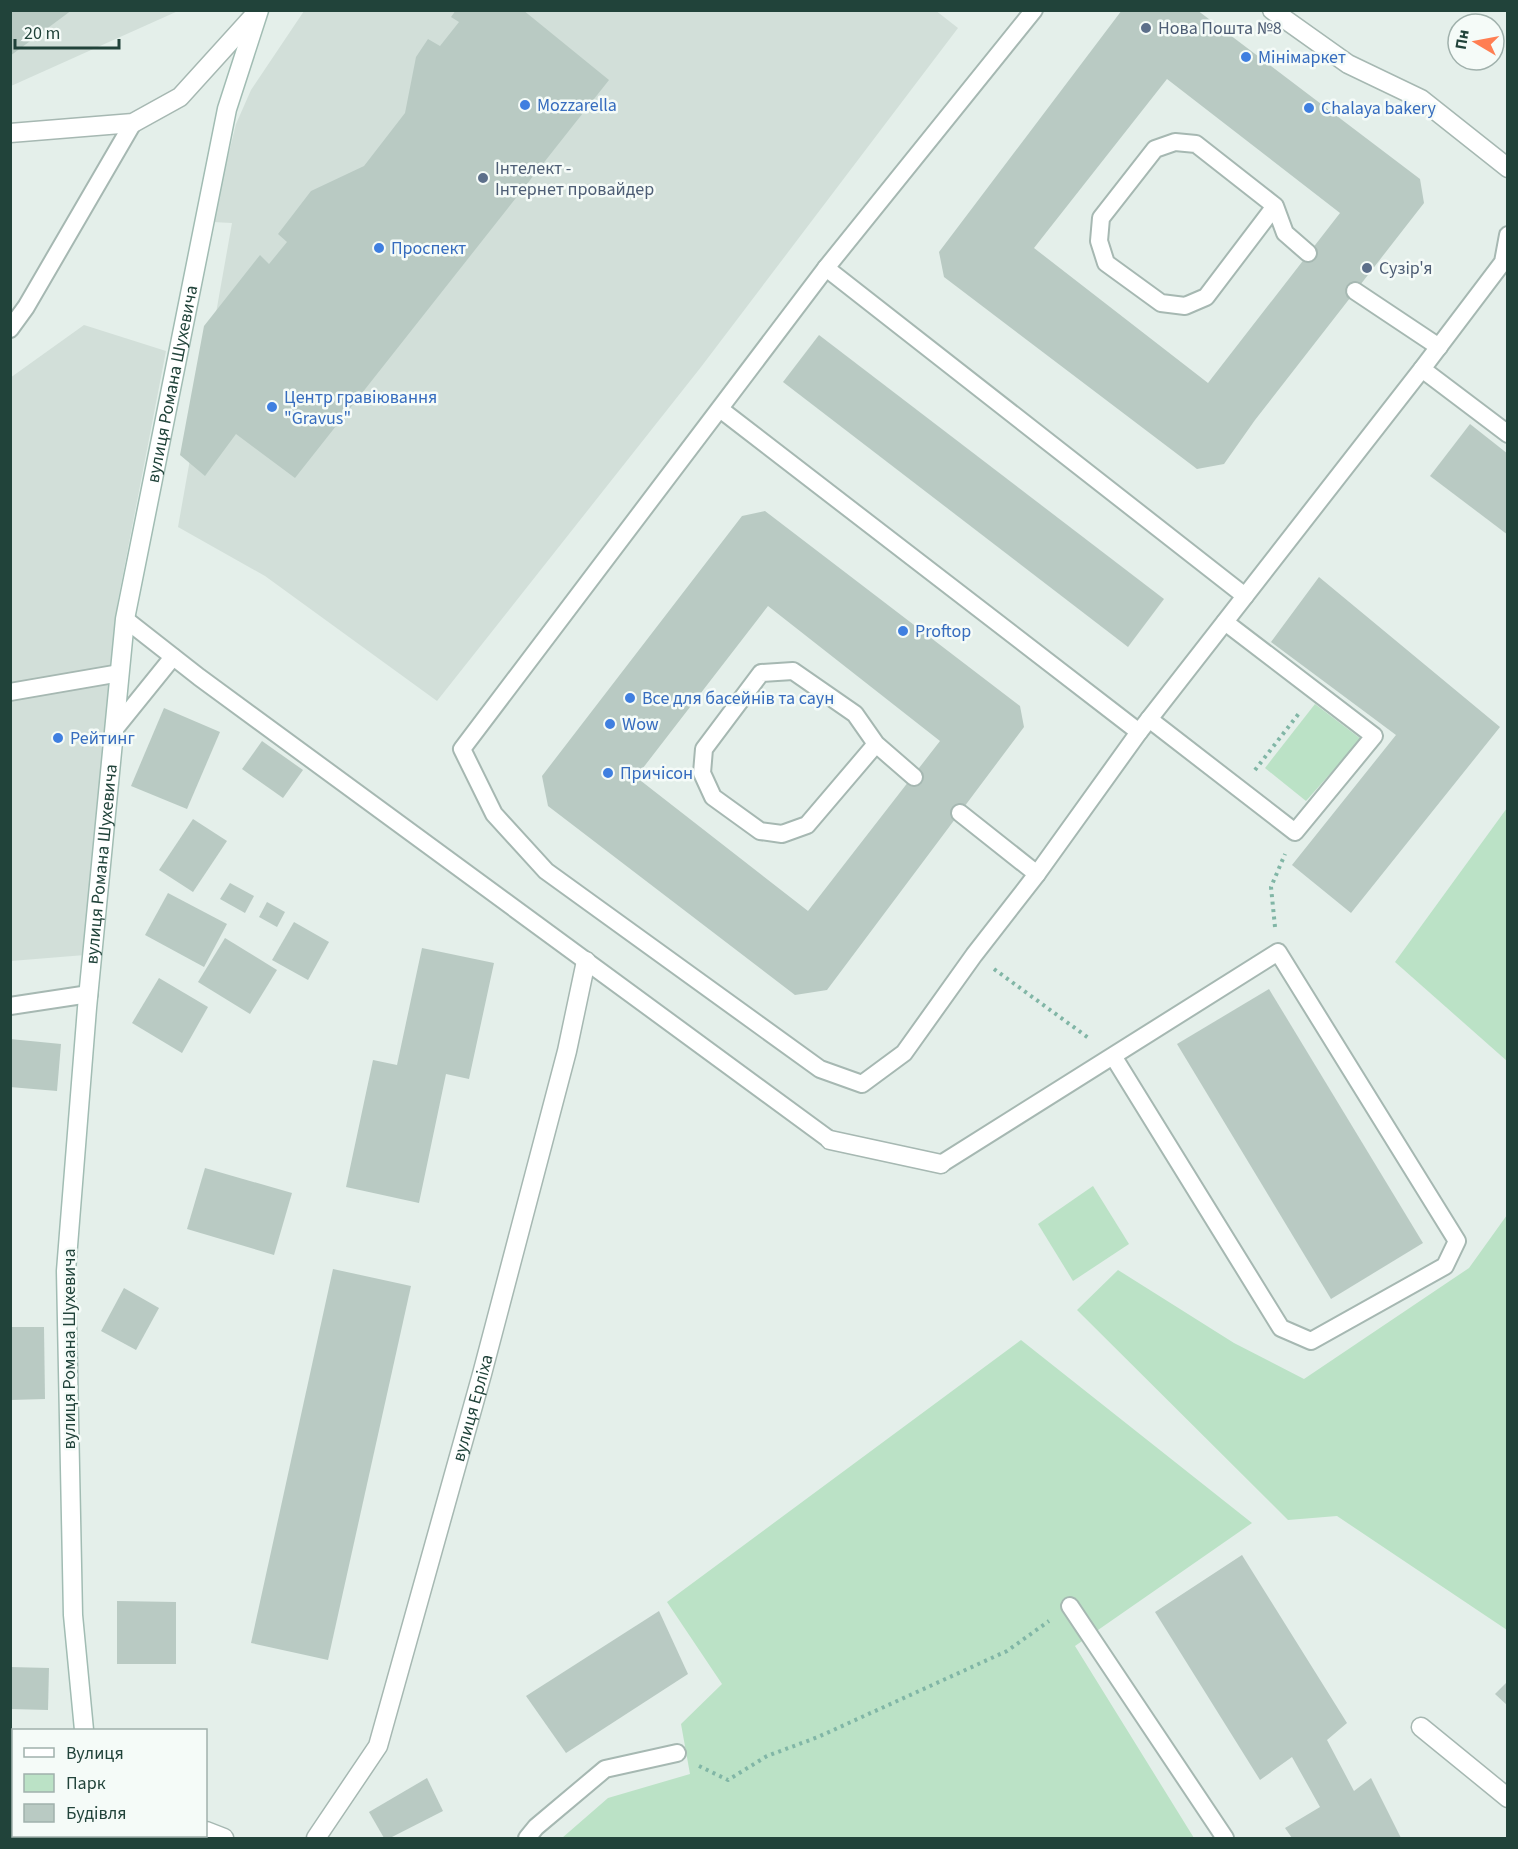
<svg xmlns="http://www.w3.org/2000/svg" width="1518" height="1849" font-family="'Source Sans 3',sans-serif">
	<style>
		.built { fill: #d2dfd9 }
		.green { fill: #bbe2c6 }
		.building { fill: #b9cac3; fill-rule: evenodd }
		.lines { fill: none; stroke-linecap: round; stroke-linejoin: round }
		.lane-casing { stroke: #a6b8b2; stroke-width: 20 }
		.street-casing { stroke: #a6b8b2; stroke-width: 21 }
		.secondary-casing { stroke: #a1bcb3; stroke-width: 21 }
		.path { stroke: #81b6a6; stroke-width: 4; stroke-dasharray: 3 4.5; stroke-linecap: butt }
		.lane { stroke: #fff; stroke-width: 16 }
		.street { stroke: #fff; stroke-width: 18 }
		.secondary { stroke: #fff; stroke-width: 18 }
		.service-dot { fill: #5c6f8a; stroke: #f5fbf8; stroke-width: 2 }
		.shop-dot { fill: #3f7fe0; stroke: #f5fbf8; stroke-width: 2 }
		.labels { text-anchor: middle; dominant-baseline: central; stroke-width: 5; stroke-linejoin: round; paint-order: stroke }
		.service-label { font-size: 18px; fill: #4e5e75; stroke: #f5fbf8; text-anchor: start }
		.shop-label { font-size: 18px; fill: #366cbe; stroke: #f5fbf8; text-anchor: start }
		.street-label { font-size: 18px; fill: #21433a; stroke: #f5fbf8 }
	</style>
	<rect width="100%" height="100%" fill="#e4efea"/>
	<g class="built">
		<path d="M11,10L178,11L11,86Z"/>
		<path d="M935,10L958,28L701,367L437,701L265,576L178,527L232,223L212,222L236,124L251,90L304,11Z"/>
		<path d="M84,325L166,351L118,600L85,955L11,961L10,378Z"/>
	</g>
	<g class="green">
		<path d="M1315,704L1361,739L1306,801L1265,768Z"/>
		<path d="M1507,808V1061L1395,962Z"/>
		<path d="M1093,1186L1129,1244L1073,1281L1038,1224Z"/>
		<path d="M1507,1215V1630L1337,1516L1288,1520L1077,1310L1118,1270L1234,1343L1304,1379L1469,1268Z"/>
		<path d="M1021,1340L1252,1523L1075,1646L1194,1838H562L608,1798L690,1774L681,1724L722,1684L667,1602Z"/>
	</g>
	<g class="building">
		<path d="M10,10H72L10,56Z"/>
		<path d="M456,10H523L609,80L295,478L236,434L205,476L180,455L204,326L260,255L269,264L287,242L278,234L311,191L364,166L405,113L416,57L428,39L440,46L459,22L451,17Z"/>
		<path d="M1122,10H1197L1420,179L1424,203L1255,420L1224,464L1197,469L944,277L939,252ZM1167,79L1340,213L1208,383L1034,248Z"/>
		<path d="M819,335L1164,599L1128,647L783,382Z"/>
		<path d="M1470,424L1508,454V535L1430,476Z"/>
		<path d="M765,511L1020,706L1024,727L827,990L795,995L548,806L542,776L742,516ZM768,606L940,741L808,911L636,777Z"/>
		<path d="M1319,577L1500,727L1351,913L1292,865L1396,735L1271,642Z"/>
		<path d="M164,708L220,732L187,809L131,786Z"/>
		<path d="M262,741L303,770L283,798L242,769Z"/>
		<path d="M193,819L227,841L193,892L159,870Z"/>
		<path d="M230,883L254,896L245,913L220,899Z"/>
		<path d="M168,893L227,924L204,967L145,935Z"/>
		<path d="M267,902L285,912L277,927L259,917Z"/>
		<path d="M294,922L329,942L308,980L272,960Z"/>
		<path d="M225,938L277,970L250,1014L198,982Z"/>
		<path d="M422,948L494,963L469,1079L446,1074L419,1203L346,1187L373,1060L397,1065Z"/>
		<path d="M159,978L208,1007L182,1053L132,1023Z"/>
		<path d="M1269,989L1423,1243L1331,1299L1177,1044Z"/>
		<path d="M10,1039L61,1044L57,1091L10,1087Z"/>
		<path d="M205,1168L292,1193L274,1255L187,1229Z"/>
		<path d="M333,1269L411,1286L328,1660L251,1643Z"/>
		<path d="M124,1288L159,1308L136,1350L101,1331Z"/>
		<path d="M10,1327H44L45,1399L10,1400Z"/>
		<path d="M1242,1555L1347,1723L1327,1740L1354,1791L1371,1778L1401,1838H1292L1285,1828L1320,1807L1292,1757L1260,1780L1155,1612Z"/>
		<path d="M117,1601L176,1602V1664H117Z"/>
		<path d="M659,1611L688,1674L566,1753L526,1696Z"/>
		<path d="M10,1667L49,1668L48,1710L10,1709Z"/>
		<path d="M1508,1681V1706L1495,1694Z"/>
		<rect x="10" y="1758" width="4" height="63"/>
		<path d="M427,1778L443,1811L390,1838H384L369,1812Z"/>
	</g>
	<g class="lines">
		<g class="lane-casing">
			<g id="lane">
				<path d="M1034,10L826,268L462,749L494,814L546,871L820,1069L862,1084L904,1053L974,955L1037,874L1139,732L1422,369L1503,262L1508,235"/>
				<path d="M1275,206L1206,297L1185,306L1161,303L1106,263L1099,241L1101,218L1155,149L1175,142L1196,144L1275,206L1285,233L1308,253"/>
				<path d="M826,268L1245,596"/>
				<path d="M1355,291L1439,347"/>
				<path d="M10,329L26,307L133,123"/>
				<path d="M1422,369L1508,434"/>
				<path d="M720,409L1139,732"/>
				<path d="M125,619L199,677L830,1140"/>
				<path d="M10,692L120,673"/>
				<path d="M1149,719L1295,832L1374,736L1225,622"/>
				<path d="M114,730L173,657"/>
				<path d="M876,744L807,825L782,834L760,831L713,797L702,773L704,749L761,673L793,671L855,714L876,744L914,777"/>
				<path d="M960,813L1037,874"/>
				<path d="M10,1006L89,994"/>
				<path d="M941,1164L1278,952L1457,1241L1445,1266L1311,1341L1281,1328L1113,1056"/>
				<path d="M1070,1606L1225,1838"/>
				<path d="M527,1838L536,1827L605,1769L677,1753"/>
			</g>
		</g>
		<g class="street-casing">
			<g id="street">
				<path d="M1272,10L1348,64L1421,99L1508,168"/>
				<path d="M10,133L133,123L180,97L258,11"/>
				<path d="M830,1140L941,1164"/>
				<path d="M1421,1727L1508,1798"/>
				<path d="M206,1831L224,1838"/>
				<path id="s1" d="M316,1838L378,1746L482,1374L567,1051L586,961"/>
			</g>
		</g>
		<g class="secondary-casing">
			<g id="secondary">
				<path id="s2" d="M84,1730L73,1615L66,1271L87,1008L125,619L227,109L259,10"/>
				<path d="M90,1836V1838"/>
			</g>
		</g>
		<g class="path">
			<path d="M1255,770L1300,712"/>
			<path d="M1275,927L1271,887L1285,854"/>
			<path d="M994,969L1090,1039"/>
			<path d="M699,1766L728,1780L767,1756L818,1737L1007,1651L1049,1621"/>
		</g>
		<use href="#lane" class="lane"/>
		<use href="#street" class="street"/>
		<use href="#secondary" class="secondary"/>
	</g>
	<g class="service-dot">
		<circle cx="1146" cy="28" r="6"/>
		<circle cx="483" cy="178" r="6"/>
		<circle cx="1367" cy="268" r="6"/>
	</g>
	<g class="shop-dot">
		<circle cx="1246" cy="57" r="6"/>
		<circle cx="525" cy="105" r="6"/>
		<circle cx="1309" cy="108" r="6"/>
		<circle cx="379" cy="248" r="6"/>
		<circle cx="272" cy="407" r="6"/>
		<circle cx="903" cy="631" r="6"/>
		<circle cx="630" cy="698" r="6"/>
		<circle cx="610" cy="724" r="6"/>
		<circle cx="58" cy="738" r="6"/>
		<circle cx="608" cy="773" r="6"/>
	</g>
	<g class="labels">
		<g class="service-label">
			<text x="1158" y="28">Нова Пошта №8</text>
			<text x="495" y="168">Інтелект -<tspan x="495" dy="21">Інтернет провайдер</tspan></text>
			<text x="1379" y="268">Сузір'я</text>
		</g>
		<g class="shop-label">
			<text x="1258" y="57">Мінімаркет</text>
			<text x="537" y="105">Mozzarella</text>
			<text x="1321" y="108">Chalaya bakery</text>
			<text x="391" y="248">Проспект</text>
			<text x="284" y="397">Центр гравіювання<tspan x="284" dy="21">"Gravus"</tspan></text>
			<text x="915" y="631">Proftop</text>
			<text x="642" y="698">Все для басейнів та саун</text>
			<text x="622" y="724">Wow</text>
			<text x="70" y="738">Рейтинг</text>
			<text x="620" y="773">Причісон</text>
		</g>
		<g class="street-label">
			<text stroke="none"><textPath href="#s2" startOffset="1354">вулиця Романа Шухевича</textPath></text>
			<text stroke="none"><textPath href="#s2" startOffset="868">вулиця Романа Шухевича</textPath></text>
			<text transform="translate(69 1349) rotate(-90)">вулиця Романа Шухевича</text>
			<text stroke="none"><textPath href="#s1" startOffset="462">вулиця Ерліха</textPath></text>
		</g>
	</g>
	<rect width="1518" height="1849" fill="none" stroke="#21433a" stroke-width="24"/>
	<rect x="12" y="1729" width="195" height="108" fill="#f5fbf8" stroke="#a0b1ac" stroke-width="1.5"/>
	<rect x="24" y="1748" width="30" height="9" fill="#ffffff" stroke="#a0b1ac" stroke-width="1.5"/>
	<text x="66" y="1759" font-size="18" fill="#21433a">Вулиця</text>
	<rect x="24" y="1774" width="30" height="18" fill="#bbe2c6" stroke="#a0b1ac" stroke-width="1.5"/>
	<text x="66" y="1789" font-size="18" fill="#21433a">Парк</text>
	<rect x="24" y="1804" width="30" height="18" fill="#b9cac3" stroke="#a0b1ac" stroke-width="1.5"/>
	<text x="66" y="1819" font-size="18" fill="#21433a">Будівля</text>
	<g transform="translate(1476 42) rotate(280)"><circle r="28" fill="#f5fbf8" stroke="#a0b1ac" stroke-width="1.5"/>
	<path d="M0-4.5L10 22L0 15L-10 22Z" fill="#ff7e52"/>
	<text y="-9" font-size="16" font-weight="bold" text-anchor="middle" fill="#21433a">Пн</text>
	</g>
	<path d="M15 39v9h104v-9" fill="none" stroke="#21433a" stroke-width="3"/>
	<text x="24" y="39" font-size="18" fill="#21433a" stroke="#f5fbf8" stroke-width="4.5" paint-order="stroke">20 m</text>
</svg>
